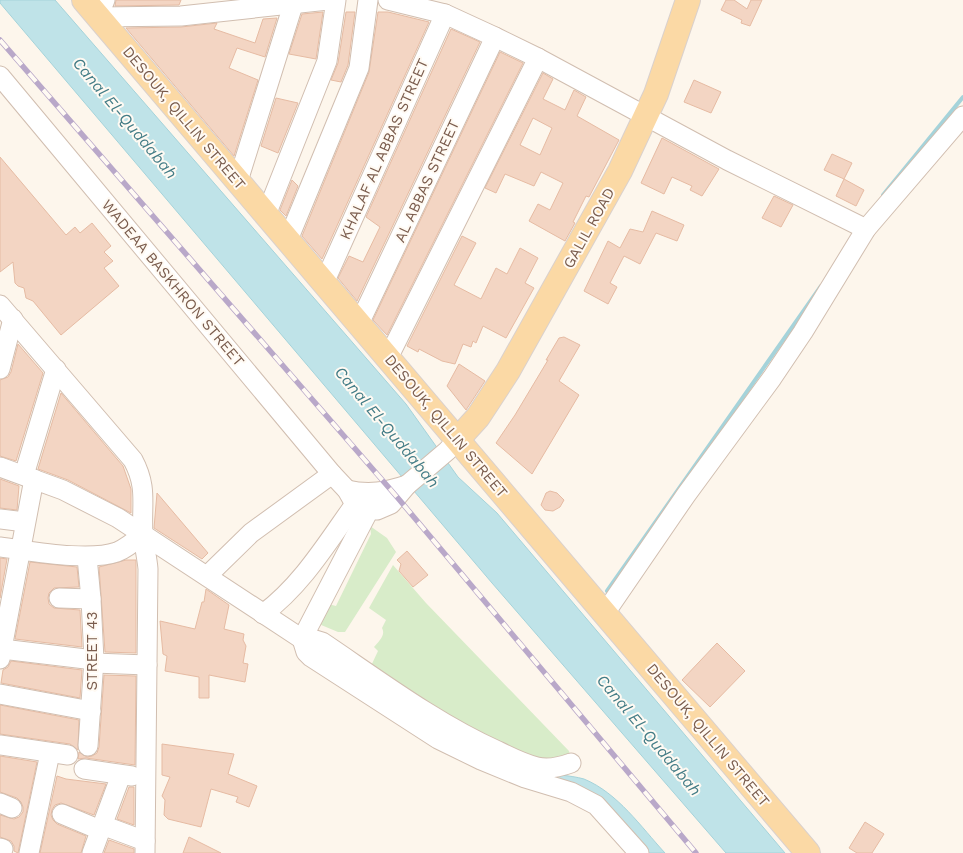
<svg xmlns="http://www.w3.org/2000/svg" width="963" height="853" font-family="'Work Sans',sans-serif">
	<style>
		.green { fill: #d8ecc9 }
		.water { fill: #bfe3e8; stroke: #a5d3da }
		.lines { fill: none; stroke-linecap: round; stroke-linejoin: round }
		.stream { stroke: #a5d3da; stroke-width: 4 }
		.building { fill: #f3d5c3; stroke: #e6bba3; fill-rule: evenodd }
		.minor-casing { stroke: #d1beb0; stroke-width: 21 }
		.major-casing { stroke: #dad1cd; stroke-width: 26 }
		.minor { stroke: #fff; stroke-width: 19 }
		.major { stroke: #fbd9a5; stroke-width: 24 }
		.rail-casing { stroke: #b9a8c9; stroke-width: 5.5 }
		.rail { stroke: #fffaf3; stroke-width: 4; stroke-dasharray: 11; stroke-linecap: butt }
		.labels { text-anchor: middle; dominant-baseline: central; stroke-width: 4; stroke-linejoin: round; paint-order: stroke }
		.street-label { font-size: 15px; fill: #7a5c4d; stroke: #fffaf3 }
		.water-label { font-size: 16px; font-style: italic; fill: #437c86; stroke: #fffaf3 }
	</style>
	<rect width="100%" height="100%" fill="#fdf6ec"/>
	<g class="green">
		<path d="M370,526L387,538L396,552L345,632H338L314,622L324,603L336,606L371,534Z"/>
		<path d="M393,565L426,603L569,751L571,760L516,759L370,668L378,651L374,647C379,641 386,635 382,628L386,620L369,608Z"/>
	</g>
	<g class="water">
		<path d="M0,0H55L406,404L458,477L497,513L785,853H726L492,583L0,3Z"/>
		<path d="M331,659L561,775C569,776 577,777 584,779C618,793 641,827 665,853H648L581,791Z"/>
	</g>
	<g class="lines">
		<g class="stream">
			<path d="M883,195L963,97"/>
			<path d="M607,591L821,286"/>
		</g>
	</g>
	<g class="building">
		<path d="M116,0H181L179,5L115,6Z"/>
		<path d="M726,0H734L747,9L751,0H762L750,26L741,23L742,20L721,10Z"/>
		<path d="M323,12L316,59L289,54L302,14Z"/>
		<path d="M346,12H355L348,65L341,82L331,80L338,63Z"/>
		<path d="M378,12H388L429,22L322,259L302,236L369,72Z"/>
		<path d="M277,18L265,57L237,48L229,68L258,80L234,156L126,28L181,27L217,23L214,29L255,43L263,19Z"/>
		<path d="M451,29L480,42L357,301L338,278L349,256L363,262L380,227L366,217Z"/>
		<path d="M500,52L523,63L387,335L373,320Z"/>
		<path d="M543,73L553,79L543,99L565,110L574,90L586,97L577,116L619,140L589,197L586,196L573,222L575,223L565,241L529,221L538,204L550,210L563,183L541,172L534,186L505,174L496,193L485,188ZM533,118L552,128L540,155L520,145Z"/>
		<path d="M694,80L721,92L711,113L684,102Z"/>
		<path d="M276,98L298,103L278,153L261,146Z"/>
		<path d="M662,138L719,169L702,196L690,190L692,186L672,177L664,194L641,183Z"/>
		<path d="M832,154L852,163L844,179L824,170Z"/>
		<path d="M0,157L66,235L75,227L80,233L92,223L111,246L104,252L113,261L104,268L119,286L61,335L33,301L26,298L24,288L18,286L15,283L13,262L0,272Z"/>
		<path d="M844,179L864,190L856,206L836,196Z"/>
		<path d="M292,180L298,186L286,216L280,210Z"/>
		<path d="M774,196L793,205L781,227L762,218Z"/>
		<path d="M652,211L684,225L677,241L656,233L640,264L624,256L610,283L617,287L608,304L584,291L608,241L620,248L630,229L643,232Z"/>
		<path d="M462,236L476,243L454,285L481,299L496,268L507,274L520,248L538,258L525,283L534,288L506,338L483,326L476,343L473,341L471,347L463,344L455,364L442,361L419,349L418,352L407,346Z"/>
		<path d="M564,337L580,345L559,381L579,395L532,474L496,443L515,415L548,360H546L559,338Z"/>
		<path d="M18,344L43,373L16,461L0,456V380L8,377L11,372Z"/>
		<path d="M459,364L485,381L466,410L447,386Z"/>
		<path d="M61,393L123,466L131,489V513L68,480L38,469Z"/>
		<path d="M0,479L19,486L17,510L0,508Z"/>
		<path d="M550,491L557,493L564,500L560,507L553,511L545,510L541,505L546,493Z"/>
		<path d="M157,493L208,553L202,559L154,528Z"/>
		<path d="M407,551L428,575L413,587L399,571L401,564L397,560Z"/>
		<path d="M0,558L7,559L0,598Z"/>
		<path d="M126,560H136V653L105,652L99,567Z"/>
		<path d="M30,562L77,567L79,587L54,588L49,593L48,598L49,604L54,608L80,610L82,647L15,639Z"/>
		<path d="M206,589L229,605L224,629L244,634L243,640L246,646L243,663L248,664L245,682L209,675V698H199V677L165,671L167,656L163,654L160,621L195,629L202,602H204Z"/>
		<path d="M717,643L745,671L710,707L682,680Z"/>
		<path d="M11,661L82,670L80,698L1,683L3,670L8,667Z"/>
		<path d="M104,675L136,676L135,765L86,758L78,759L79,752L87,757L92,756L97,753L99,747Z"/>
		<path d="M0,705L79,720L78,750L70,744L0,734Z"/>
		<path d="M162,744L234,754L228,774L257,786L249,807L236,802L238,797L211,789L201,827L168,819L164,815L165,800L162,796L170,777L162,775Z"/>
		<path d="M0,756L37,762L18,853L14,851V846L11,841L0,837V815L14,819L19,817L23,812V807L21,802L17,798L0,792Z"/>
		<path d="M57,776L66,779L106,784L94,815L61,803L55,805L52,810L51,815L53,820L57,824L86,836L81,853H40Z"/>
		<path d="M129,787H134V825L117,819Z"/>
		<path d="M865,822L884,834L872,853H857L849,848Z"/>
		<path d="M189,837L221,853H183Z"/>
		<path d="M109,840L134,849V853H104Z"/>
	</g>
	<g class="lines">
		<g class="minor-casing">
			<g id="minor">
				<path d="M105,0L98,17L181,16L328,0"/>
				<path d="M388,0L445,14L495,37L538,58L727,160L866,229"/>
				<path d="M0,76L332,474L347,490L355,504L362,508L377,510L391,504L407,485L447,451L458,439"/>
				<path d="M238,181L293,5"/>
				<path d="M266,215L327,61L336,0"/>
				<path d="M288,240L359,68L368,0"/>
				<path d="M324,283L445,14"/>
				<path d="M0,305L133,460C148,488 141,504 143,534C144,546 147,557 148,569L145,853"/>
				<path d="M359,324L495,37"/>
				<path d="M388,358L538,58"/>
				<path d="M0,369L13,319"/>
				<path d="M0,467L63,490L118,518L302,639L309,638L322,642C377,679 437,724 498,751C510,757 524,764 537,767C549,770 560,767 571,763"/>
				<path d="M24,475L56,369"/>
				<path d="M347,490C369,495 386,492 407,485"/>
				<path d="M0,519L25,522"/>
				<path d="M0,547C32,551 88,562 117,552C127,548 135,541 143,534"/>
				<path d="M87,557L91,599L94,660L88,746"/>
				<path d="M207,576L251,533L332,474"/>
				<path d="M59,598L91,599"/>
				<path d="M605,613L686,495L772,378L803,332L866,229L963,116"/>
				<path d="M263,614C302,585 327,543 355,504"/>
				<path d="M302,639L306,652L311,657L438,739L481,760L525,778L571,792L596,805L639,853"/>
				<path d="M302,639L369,510"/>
				<path d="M2,649L94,660"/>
				<path d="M0,659L34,479"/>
				<path d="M94,663L147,665"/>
				<path d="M0,694L91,711"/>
				<path d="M0,745L68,755"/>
				<path d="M84,769L132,776"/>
				<path d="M0,803L12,808"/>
				<path d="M62,814L100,830"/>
				<path d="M102,825L145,841"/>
				<path d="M0,848L3,849"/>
				<path d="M29,853L50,753"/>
				<path d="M92,853L121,775"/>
			</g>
		</g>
		<g class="major-casing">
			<g id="major">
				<path d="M84,0L808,853"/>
				<path d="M458,439L478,417L508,371L620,171L656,94L688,0"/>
			</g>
		</g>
		<use href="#minor" class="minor"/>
		<use href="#major" class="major"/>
		<g class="rail-casing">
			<path id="rail" d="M0,40L397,497L696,853"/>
		</g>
		<use href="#rail" class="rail"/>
	</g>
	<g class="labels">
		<g class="street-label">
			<text transform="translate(184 118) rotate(50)">DESOUK, QILLIN STREET</text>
			<text transform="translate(384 149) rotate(-66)">KHALAF AL ABBAS STREET</text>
			<text transform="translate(427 181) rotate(-65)">AL ABBAS STREET</text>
			<text transform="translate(589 228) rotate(-61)">GALIL ROAD</text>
			<text transform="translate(173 283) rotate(50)">WADEAA BASKHRON STREET</text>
			<text transform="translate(446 426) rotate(50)">DESOUK, QILLIN STREET</text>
			<text transform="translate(92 651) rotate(-90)">STREET 43</text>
			<text transform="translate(708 735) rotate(50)">DESOUK, QILLIN STREET</text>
		</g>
		<g class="water-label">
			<text transform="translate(125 118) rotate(50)">Canal El-Quddabah</text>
			<text transform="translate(387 427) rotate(50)">Canal El-Quddabah</text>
			<text transform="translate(649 735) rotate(50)">Canal El-Quddabah</text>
		</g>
	</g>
</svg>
